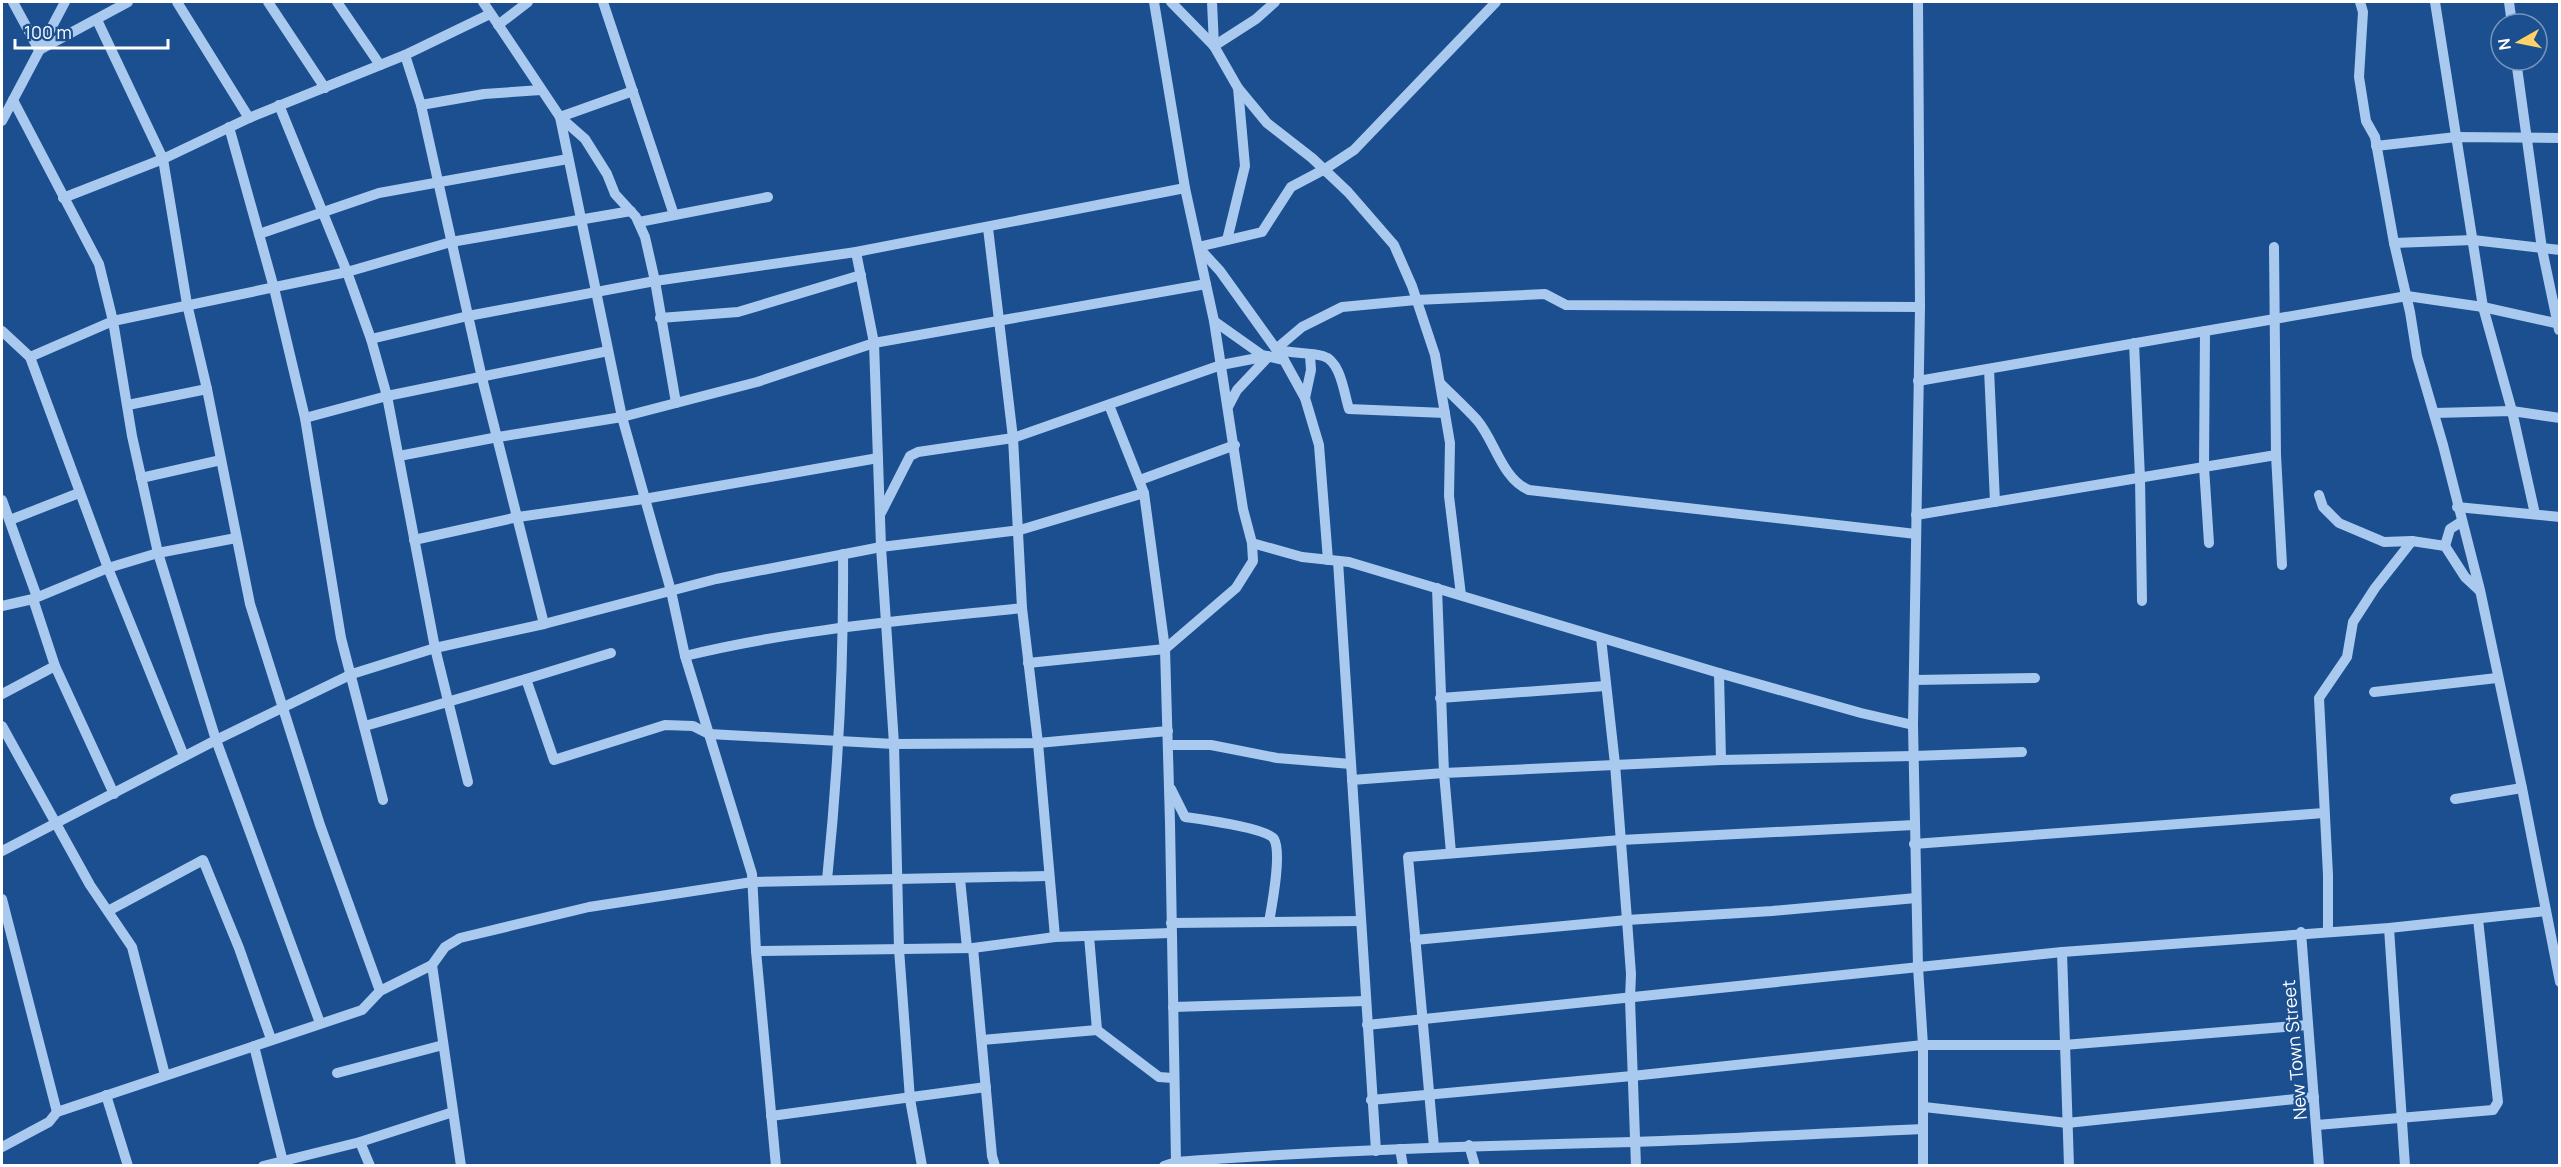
<svg xmlns="http://www.w3.org/2000/svg" width="2561" height="1167" font-family="Manrope,sans-serif">
	<style>
		.lines { fill: none; stroke-linecap: round; stroke-linejoin: round }
		.minor { stroke: #a9c9ee; stroke-width: 10 }
		.labels { text-anchor: middle; dominant-baseline: central; stroke-width: 4.5; stroke-linejoin: round; paint-order: stroke }
		.street-label { font-size: 18px; fill: #fff; stroke: #1b4f8f }
	</style>
	<rect width="100%" height="100%" fill="#1b4f8f"/>
	<g class="lines">
		<g class="minor">
			<path d="M13,2L39,50L128,2"/>
			<path d="M177,2L249,118"/>
			<path d="M268,2L325,88"/>
			<path d="M337,2L380,65"/>
			<path d="M483,2L560,117L622,417L671,591L685,656L752,874L756,951L776,1166"/>
			<path d="M603,2L674,215"/>
			<path d="M1171,2L1214,46L1238,88L1267,123L1312,158L1348,192L1394,245L1412,286L1435,355L1450,443L1449,496L1461,595"/>
			<path d="M1212,2L1214,46"/>
			<path d="M1918,2L1920,307L1913,725L1918,967L1923,1045V1166"/>
			<path d="M2360,2L2363,12L2359,77L2366,121L2375,137L2394,243L2410,312L2417,356L2443,445L2480,590L2522,788L2560,982"/>
			<path d="M2435,2L2483,307L2512,411L2535,514"/>
			<path d="M2509,2L2512,24"/>
			<path d="M97,20L163,159L187,304L207,389L250,604L320,825L380,991"/>
			<path d="M498,25L528,2"/>
			<path d="M1214,46L1256,19L1275,2"/>
			<path d="M405,55L421,105L482,378L544,624"/>
			<path d="M2516,60L2542,249L2559,330"/>
			<path d="M633,91L560,117L585,139L607,174L615,194L636,217L645,237L655,281L676,403"/>
			<path d="M279,105L347,272L371,339L387,396L435,648L468,782"/>
			<path d="M421,105L484,94L541,90"/>
			<path d="M2,121L65,2"/>
			<path d="M229,127L274,288L305,418L341,638L383,800"/>
			<path d="M2376,146L2456,137L2560,138"/>
			<path d="M63,198L163,159L249,118L405,55L490,14"/>
			<path d="M639,222L768,197"/>
			<path d="M988,228L1013,438L1022,608L1038,743L1055,937"/>
			<path d="M259,234L379,193L568,159"/>
			<path d="M1227,240L1245,166L1238,88"/>
			<path d="M2394,243L2473,240L2560,250"/>
			<path d="M2274,247L2276,455L2282,565"/>
			<path d="M856,252L874,343L881,547L894,744L899,949L910,1099L922,1166"/>
			<path d="M660,318L738,312L861,275"/>
			<path d="M1214,321L1262,355L1284,360L1305,398L1319,445L1328,560"/>
			<path d="M2,331L30,357L113,321L99,264L13,100"/>
			<path d="M2205,331L2204,467L2209,543"/>
			<path d="M371,339L468,316L655,281L856,252L1185,188"/>
			<path d="M2134,343L2140,478L2142,601"/>
			<path d="M1276,349L1302,327L1342,307L1416,300L1545,294L1566,305L1920,307"/>
			<path d="M1276,349C1291,354 1307,352 1323,356C1341,361 1344,394 1349,409L1445,413"/>
			<path d="M30,357L108,568L184,756"/>
			<path d="M1284,360L1220,271L1198,247L1262,232L1291,187L1325,169L1354,150L1496,2"/>
			<path d="M1989,369L1995,502"/>
			<path d="M1918,381L2407,296L2483,307L2560,324"/>
			<path d="M1440,383C1452,395 1465,407 1477,420C1495,441 1502,479 1529,490L1916,534"/>
			<path d="M1305,398L1311,370L1310,355"/>
			<path d="M128,405L207,389"/>
			<path d="M1109,405L1144,493L1165,649L1170,823L1176,1162"/>
			<path d="M1228,407L1237,390L1268,357"/>
			<path d="M2434,413L2512,411L2560,418"/>
			<path d="M305,418L387,396L608,351"/>
			<path d="M399,456L498,437L622,417L757,382L874,343L1206,284"/>
			<path d="M141,478L221,460"/>
			<path d="M1140,480L1235,445"/>
			<path d="M2319,495L2323,507L2339,523L2384,542L2412,541L2445,546L2450,529L2461,522"/>
			<path d="M2,500L37,597"/>
			<path d="M2457,507L2560,517"/>
			<path d="M881,513L910,456L918,452L1013,438L1221,365L1268,356"/>
			<path d="M1916,515L2276,455"/>
			<path d="M10,520L79,493"/>
			<path d="M414,540L518,517L644,499L878,458"/>
			<path d="M1252,543L1302,557L1349,562L1719,673L1861,713L1913,725"/>
			<path d="M2445,546L2465,577L2479,590"/>
			<path d="M1338,561L1376,1151"/>
			<path d="M33,599L55,666L114,794"/>
			<path d="M2,606L33,599L108,568L158,553L236,538"/>
			<path d="M1601,638L1615,764L1627,920L1772,911L1916,898"/>
			<path d="M685,656C795,629 909,620 1022,608"/>
			<path d="M1028,663L1165,649L1236,588L1253,561L1252,543L1243,509L1214,321L1185,188L1154,2"/>
			<path d="M1719,673L1721,760"/>
			<path d="M526,679L611,653"/>
			<path d="M1914,680L2035,678"/>
			<path d="M2374,692L2497,678"/>
			<path d="M2,694L55,666"/>
			<path d="M1440,698L1605,686"/>
			<path d="M2,726L90,885L132,947L165,1075"/>
			<path d="M365,726L526,679L554,760L665,725L693,726L709,734L894,744L1038,743L1168,731"/>
			<path d="M1168,745H1211L1277,758L1351,764"/>
			<path d="M1352,780L1444,773L1437,588"/>
			<path d="M1171,789L1185,817C1200,819 1267,828 1274,839C1282,853 1272,905 1269,922"/>
			<path d="M2455,799L2522,788"/>
			<path d="M1914,844L2324,813"/>
			<path d="M2,851L216,740L352,674L435,648L544,624L716,579L881,547L1020,530L1144,493"/>
			<path d="M1451,853L1444,773L1721,760L1914,756L2022,752"/>
			<path d="M960,879L967,948"/>
			<path d="M827,880C838,772 844,663 843,554"/>
			<path d="M2,899L57,1112"/>
			<path d="M108,911L203,860L239,948L271,1039"/>
			<path d="M1171,923L1361,921"/>
			<path d="M2389,928L2405,1166"/>
			<path d="M2328,931V875L2319,698L2347,657L2353,622L2375,588L2412,541"/>
			<path d="M2301,932L2319,1166"/>
			<path d="M1089,936L1097,1030"/>
			<path d="M1415,940L1627,920L1631,974L1630,999L1636,1166"/>
			<path d="M973,948L992,1156L995,1166"/>
			<path d="M756,951L973,948L1055,937L1171,933"/>
			<path d="M2062,952L2069,1166"/>
			<path d="M432,965L461,1166"/>
			<path d="M1173,1007L1366,1001"/>
			<path d="M320,1023L216,740L158,553L132,436L113,321L347,272L451,242L631,211"/>
			<path d="M1367,1025L2062,952L2389,928L2546,911"/>
			<path d="M982,1040L1097,1030L1159,1077L1173,1078"/>
			<path d="M254,1046L284,1166"/>
			<path d="M337,1073L443,1045"/>
			<path d="M106,1095L128,1166"/>
			<path d="M1371,1100L1632,1076L1923,1045H2064L2308,1025"/>
			<path d="M1924,1107L2067,1123L2314,1097"/>
			<path d="M771,1116L986,1087"/>
			<path d="M2317,1125L2493,1110L2498,1102L2478,919"/>
			<path d="M360,1142L370,1166"/>
			<path d="M1469,1145L1475,1166"/>
			<path d="M2,1147L49,1122L57,1112L362,1010L380,991L432,965L445,947L460,938L589,907L752,882L1048,876"/>
			<path d="M1434,1147L1408,857L1621,840L1914,825"/>
			<path d="M1400,1149L1403,1166"/>
			<path d="M263,1166L360,1142L453,1112"/>
			<path d="M1164,1166L1176,1162C1328,1150 1480,1146 1633,1142C1730,1139 1826,1133 1923,1129"/>
		</g>
	</g>
	<g class="labels">
		<g class="street-label">
			<text transform="translate(2294 1050) rotate(-95)">New Town Street</text>
		</g>
	</g>
	<rect width="2561" height="1167" fill="none" stroke="#ffffff" stroke-width="6"/>
	<g transform="translate(2519 42) rotate(261)"><circle r="28" fill="#1b4f8f" stroke="#7695bc" stroke-width="1.5"/>
	<path d="M0-4.5L10 22L0 15L-10 22Z" fill="#ffd166"/>
	<text y="-9" font-size="16" font-weight="bold" text-anchor="middle" fill="#ffffff">N</text>
	</g>
	<path d="M15 39v9h153v-9" fill="none" stroke="#ffffff" stroke-width="3"/>
	<text x="24" y="39" font-size="18" fill="#ffffff" stroke="#1b4f8f" stroke-width="4.5" paint-order="stroke">100 m</text>
</svg>
